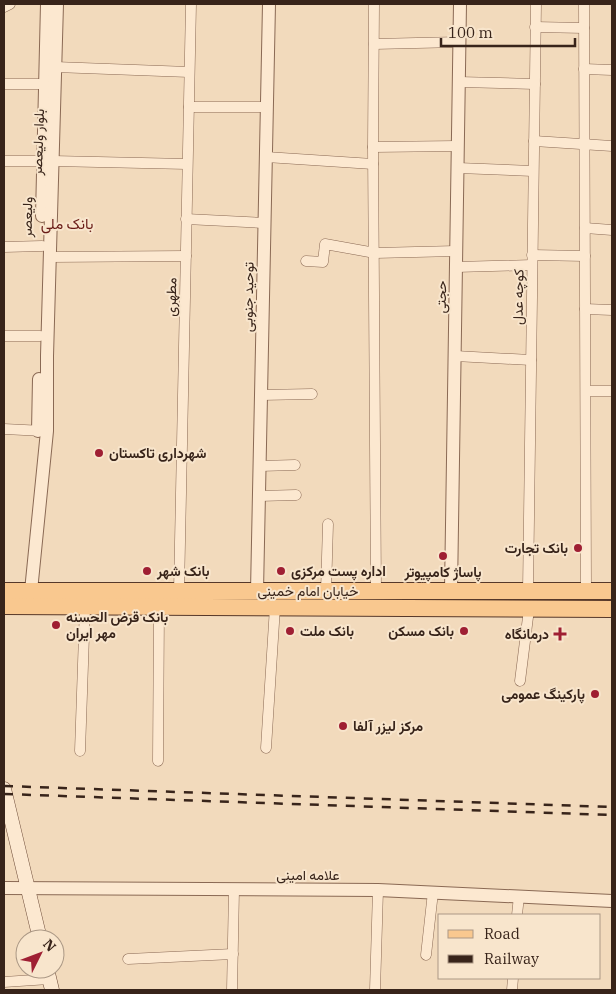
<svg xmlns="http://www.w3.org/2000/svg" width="616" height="994" font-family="'IBM Plex Serif',Vazirmatn,serif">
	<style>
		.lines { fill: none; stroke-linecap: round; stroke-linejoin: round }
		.minor-casing { stroke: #8a6954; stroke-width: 11 }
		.tertiary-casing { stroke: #8a6954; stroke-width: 14 }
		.secondary-casing { stroke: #6c4a37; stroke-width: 15 }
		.primary-casing { stroke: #573829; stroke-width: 18 }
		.minor { stroke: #fce8d0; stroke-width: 10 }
		.tertiary { stroke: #fce8d0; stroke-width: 12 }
		.secondary { stroke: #fce8d0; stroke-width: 14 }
		.primary { stroke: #f9c88f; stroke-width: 16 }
		.rail { stroke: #38241a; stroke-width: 2.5; stroke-dasharray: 9 9; stroke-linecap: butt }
		.poi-dot { fill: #9f1f33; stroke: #f8e5cc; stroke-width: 2 }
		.labels { text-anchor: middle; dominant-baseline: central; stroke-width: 4; stroke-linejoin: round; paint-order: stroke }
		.street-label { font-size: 14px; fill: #38241a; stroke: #f8e5cc }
		.poi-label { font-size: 14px; font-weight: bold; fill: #38241a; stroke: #f8e5cc; text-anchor: start }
		.neighbourhood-label { font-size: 15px; fill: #691b16; stroke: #f8e5cc }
	</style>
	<rect width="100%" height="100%" fill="#f2dabc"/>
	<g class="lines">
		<g class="minor-casing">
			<g id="minor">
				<path d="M374,4L373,147L376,591"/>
				<path d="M584,4L586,591"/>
				<path d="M4,7L10,4"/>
				<path d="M535,27L584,28"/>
				<path d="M374,44L459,42"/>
				<path d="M55,67L189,72"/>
				<path d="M584,69L612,70"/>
				<path d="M459,82L535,84"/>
				<path d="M4,84H45"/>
				<path d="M189,107H267"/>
				<path d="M534,141L612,146"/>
				<path d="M373,147L457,146"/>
				<path d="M266,157L373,164"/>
				<path d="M4,161H44"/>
				<path d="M53,161L187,164"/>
				<path d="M458,168L533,171"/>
				<path d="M186,219L264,223"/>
				<path d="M585,228L612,230"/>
				<path d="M4,247L42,246"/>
				<path d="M532,255L585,256"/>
				<path d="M50,257L186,256"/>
				<path d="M306,261L323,262L325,244L375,253L456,251"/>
				<path d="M456,267L532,265"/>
				<path d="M585,309L612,310"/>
				<path d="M4,336H40"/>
				<path d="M455,356L531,360"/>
				<path d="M586,391H612"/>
				<path d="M261,395L312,394"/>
				<path d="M4,429L44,431"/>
				<path d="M260,466L295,465"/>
				<path d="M259,496L296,495"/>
				<path d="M179,591L191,4"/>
				<path d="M326,591L328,524"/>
				<path d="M528,591L536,4"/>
				<path d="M520,681L529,609"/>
				<path d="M266,748L275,607"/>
				<path d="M80,751L85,606"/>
				<path d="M158,761L159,607"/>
				<path d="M517,915L519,896"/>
				<path d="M426,955L433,892"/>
				<path d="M128,959L233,954"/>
				<path d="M4,982L49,979"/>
				<path d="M232,990L234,890"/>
				<path d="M375,990L378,890"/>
				<path d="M512,990L513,978"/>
			</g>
		</g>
		<g class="tertiary-casing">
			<g id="tertiary">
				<path d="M42,216L47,4"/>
				<path d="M38,431L39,379"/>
				<path d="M451,590L460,4"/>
				<path d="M31,591L47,431V356L57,4"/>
				<path d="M257,591L269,4"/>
				<path d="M4,888L378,890L612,901"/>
			</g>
		</g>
		<g class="secondary-casing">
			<g id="secondary">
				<path d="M4,789L40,939"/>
				<path d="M47,969L52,990"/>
			</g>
		</g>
		<g class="primary-casing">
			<g id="primary">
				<path d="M4,591H612"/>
				<path d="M4,606L612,609"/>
			</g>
		</g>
		<use href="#minor" class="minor"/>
		<use href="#tertiary" class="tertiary"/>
		<use href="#secondary" class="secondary"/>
		<use href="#primary" class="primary"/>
		<g class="rail">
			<path d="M4,786L612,807"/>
			<path d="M4,794L612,815"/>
		</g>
	</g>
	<g class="poi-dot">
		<circle cx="99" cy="453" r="5"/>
		<circle cx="578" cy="548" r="5"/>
		<circle cx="443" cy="556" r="5"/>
		<circle cx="147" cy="571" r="5"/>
		<circle cx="281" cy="571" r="5"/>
		<circle cx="56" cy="625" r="5"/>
		<circle cx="290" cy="631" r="5"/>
		<circle cx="464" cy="631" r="5"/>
		<path d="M557.5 626.5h5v5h5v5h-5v5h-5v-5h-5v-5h5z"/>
		<circle cx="595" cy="694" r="5"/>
		<circle cx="343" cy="726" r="5"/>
	</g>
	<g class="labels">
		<g class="street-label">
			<text transform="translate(38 142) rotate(-88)">بلوار ولیعصر</text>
			<text transform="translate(27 217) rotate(-89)">ولیعصر</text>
			<text transform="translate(171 297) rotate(-89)">مطهری</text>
			<text transform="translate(248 297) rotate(-89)">توحید جنوبی</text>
			<text transform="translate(441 297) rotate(-89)">حجتی</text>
			<text transform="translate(518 297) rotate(-89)">کوچه عدل</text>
			<text x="308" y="591">خیابان امام خمینی</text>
			<text x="308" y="875">علامه امینی</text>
		</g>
		<g class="poi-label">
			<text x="109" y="453">شهرداری تاکستان</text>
			<text x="568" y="548" text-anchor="end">بانک تجارت</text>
			<text x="157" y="571">بانک شهر</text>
			<text x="291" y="571">اداره پست مرکزی</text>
			<text x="443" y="572" text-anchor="middle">پاساژ کامپیوتر</text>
			<text x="66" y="617">بانک قرض الحسنه<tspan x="66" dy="16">مهر ایران</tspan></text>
			<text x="300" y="631">بانک ملت</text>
			<text x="454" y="631" text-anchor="end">بانک مسکن</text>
			<text x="549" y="634" text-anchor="end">درمانگاه</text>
			<text x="585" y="694" text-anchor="end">پارکینگ عمومی</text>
			<text x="353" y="726">مرکز لیزر آلفا</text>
		</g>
		<g class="neighbourhood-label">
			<text x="67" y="223">بانک ملی</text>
		</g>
	</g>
	<rect width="616" height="994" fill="none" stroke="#38241a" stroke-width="10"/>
	<rect x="438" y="914" width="162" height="65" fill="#f8e5cc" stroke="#ab9885"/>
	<rect x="448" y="930" width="25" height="8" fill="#f9c88f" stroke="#ab9885"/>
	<text x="484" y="939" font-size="15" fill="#38241a">Road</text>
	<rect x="448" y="955" width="25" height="8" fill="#38241a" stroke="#ab9885"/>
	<text x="484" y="964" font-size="15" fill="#38241a">Railway</text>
	<g transform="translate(40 954) rotate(48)"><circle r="24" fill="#f8e5cc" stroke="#ab9885"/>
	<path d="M0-4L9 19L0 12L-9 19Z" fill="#9f1f33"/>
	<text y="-8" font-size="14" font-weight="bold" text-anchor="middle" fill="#38241a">N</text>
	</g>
	<path d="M441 38v8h134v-8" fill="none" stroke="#38241a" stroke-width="2.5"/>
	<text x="448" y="38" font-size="15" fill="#38241a" stroke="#f8e5cc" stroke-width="4" paint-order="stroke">100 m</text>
</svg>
